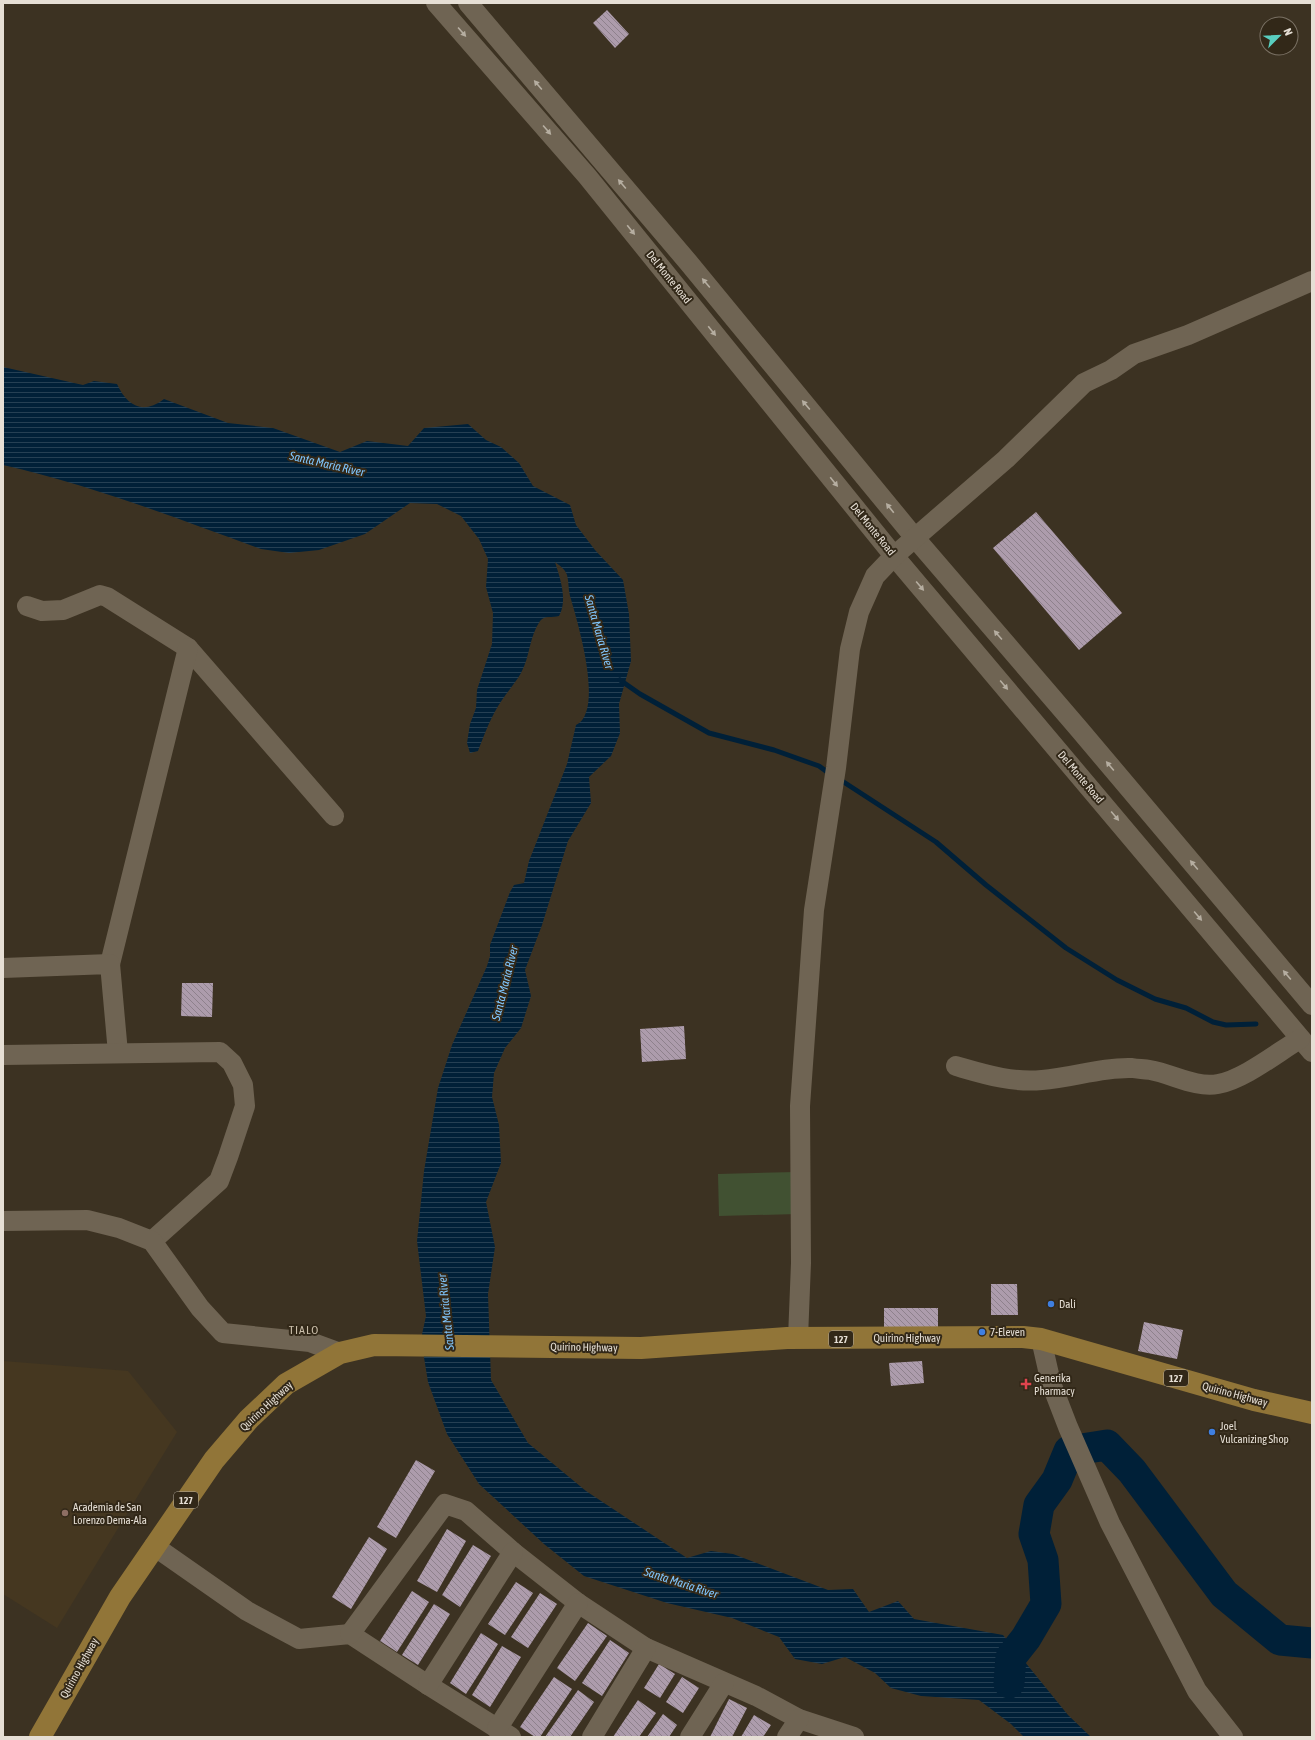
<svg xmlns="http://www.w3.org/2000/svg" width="1315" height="1740" font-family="'Asap Condensed',sans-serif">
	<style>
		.built { fill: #453720 }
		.pitch { fill: #415132 }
		.water { fill: url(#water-rules) }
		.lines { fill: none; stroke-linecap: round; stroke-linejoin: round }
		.stream { stroke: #002038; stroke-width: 5 }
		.river { stroke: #002038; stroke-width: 31 }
		.building { fill: url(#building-back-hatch) }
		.minor { stroke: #6f6453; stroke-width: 20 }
		.major { stroke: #917538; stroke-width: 22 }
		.oneway { fill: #b6aea1 }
		.shop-dot { fill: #3f7fe0; stroke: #322818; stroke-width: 1.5 }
		.health-dot { fill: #e0444e; stroke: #322818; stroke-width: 1.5 }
		.education-dot { fill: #8d6e63; stroke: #322818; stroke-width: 1.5 }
		.labels { text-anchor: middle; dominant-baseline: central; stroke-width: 4; stroke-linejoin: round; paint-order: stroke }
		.shield { fill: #322818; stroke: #b0a89c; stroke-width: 1 }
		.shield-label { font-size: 10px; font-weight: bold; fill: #e6dfd5 }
		.street-label { font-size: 11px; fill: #e6dfd5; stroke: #322818 }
		.poi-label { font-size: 11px; fill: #e6dfd5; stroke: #322818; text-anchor: start }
		.water-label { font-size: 12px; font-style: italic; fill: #81c7fe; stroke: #322818 }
		.neighbourhood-label { font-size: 12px; letter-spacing: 1px; fill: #cbbfab; stroke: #322818 }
	</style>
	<defs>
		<pattern id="water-rules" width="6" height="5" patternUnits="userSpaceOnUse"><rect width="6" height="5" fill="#002038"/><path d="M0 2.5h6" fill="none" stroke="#254054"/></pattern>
		<pattern id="building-back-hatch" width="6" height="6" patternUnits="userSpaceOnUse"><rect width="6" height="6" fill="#ad9cac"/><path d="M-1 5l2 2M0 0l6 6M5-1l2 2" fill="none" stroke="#8e818c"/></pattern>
	</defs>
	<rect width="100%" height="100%" fill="#3c3222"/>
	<path class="built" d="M3,1361L128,1371L177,1432L57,1628L3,1594Z"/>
	<path class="pitch" d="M796,1172L798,1214L719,1216L718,1174Z"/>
	<path class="water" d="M3,367L83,385L94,381L117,384C127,406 143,415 164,399L228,423L273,428L340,452L367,441L408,446L424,428L468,424L486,440L501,447L519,463L533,486L570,505L576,525L595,550L623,580L629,614L631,661L619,704L620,733L611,756L589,777L591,803L568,841L542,925L525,970L531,996L521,1028L505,1048L494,1073L492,1097L499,1125L501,1163L486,1202L495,1247L488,1294L491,1380L528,1443L586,1491L687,1558L711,1551L733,1554L828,1590L853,1589L869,1612L898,1601L914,1619L1003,1635L1068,1715L1091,1737H1024L1011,1724L979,1700L921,1696L891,1688L875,1673L845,1657L822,1664L795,1659L779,1637L732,1618L667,1603L584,1576L544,1544L479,1484L447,1434L428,1382L421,1339L426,1316L417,1241L424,1171L438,1088L452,1045L487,966L490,956V945L510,892L514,885L524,883L529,861L567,764L576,725C605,711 577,620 570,596C568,589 569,582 567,575C565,569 559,565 555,562C560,578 568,600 559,616C553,618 544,615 540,621C529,637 530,657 521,673C516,682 508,691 502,700C491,716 485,733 478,751L470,753L467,743L470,724L476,708L477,690L492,644L493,613L486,587L488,559L479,539L461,516L437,504L410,503L365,534L319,550L289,553L261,549C176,518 91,485 3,465Z"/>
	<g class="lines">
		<g class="stream">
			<path d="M620,680L640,694L709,733L774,750L819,766L830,774"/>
			<path d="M839,779L936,842L986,885L1066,948L1117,980L1155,999L1186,1008L1213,1022L1226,1025L1256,1024"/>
		</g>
		<path class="river" d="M1009,1683L1011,1657L1026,1638L1046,1604L1043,1560L1034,1534L1039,1505L1057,1480L1069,1451L1107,1445L1132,1471L1224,1594L1280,1640L1312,1643"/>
	</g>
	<g class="building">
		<path d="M607,10L629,34L615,48L593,23Z"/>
		<path d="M1036,512L1122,613L1079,650L993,548Z"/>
		<path d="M182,983H213L212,1017L181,1016Z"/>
		<path d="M684,1026L686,1059L642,1062L640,1029Z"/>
		<path d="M991,1284H1017L1018,1315H991Z"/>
		<rect x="884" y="1308" width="54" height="24"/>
		<path d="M1144,1322L1183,1330L1177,1359L1138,1351Z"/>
		<path d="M922,1361L924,1383L891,1386L889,1363Z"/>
		<path d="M416,1460L435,1471L396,1538L377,1527Z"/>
		<path d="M447,1529L466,1541L437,1592L417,1581Z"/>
		<path d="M369,1537L387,1549L351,1609L332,1597Z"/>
		<path d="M473,1545L491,1556L460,1607L442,1595Z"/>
		<path d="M516,1582L533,1593L505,1635L488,1624Z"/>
		<path d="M412,1591L429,1602L397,1652L380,1641Z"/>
		<path d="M540,1593L557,1604L528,1648L511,1637Z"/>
		<path d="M434,1604L450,1614L418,1665L402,1655Z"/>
		<path d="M588,1623L607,1636L575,1681L557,1668Z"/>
		<path d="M481,1633L498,1644L466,1694L450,1683Z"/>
		<path d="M610,1640L629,1653L602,1696L582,1683Z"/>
		<path d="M502,1646L521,1657L490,1707L472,1695Z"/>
		<path d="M659,1664L675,1674L660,1698L644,1688Z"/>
		<path d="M554,1677L572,1689L540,1737H535L520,1727Z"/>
		<path d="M682,1677L699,1688L683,1713L666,1702Z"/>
		<path d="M578,1690L594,1702L570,1737H545Z"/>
		<path d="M729,1699L747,1708L732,1737H710Z"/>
		<path d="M638,1700L656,1713L639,1737H613Z"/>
		<path d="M663,1714L677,1725L669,1737H647Z"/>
		<path d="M754,1715L771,1725L763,1737H741Z"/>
	</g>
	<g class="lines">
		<g class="minor">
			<path d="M436,3L587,176L894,556L1312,1052"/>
			<path d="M468,3L688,262L915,538L1079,729L1312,1005"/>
			<path d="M27,606L42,611L63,610L100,595L107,597L188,648L334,816"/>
			<path d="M110,964L188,648"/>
			<path d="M3,968L110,964L118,1053"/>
			<path d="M3,1055L220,1052L232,1063L243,1085L245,1106L228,1157L219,1181L152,1241"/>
			<path d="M956,1066C984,1074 1012,1083 1042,1080C1072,1078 1101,1067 1132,1068C1138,1069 1144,1069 1150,1070C1173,1074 1195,1088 1218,1084C1243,1080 1278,1052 1300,1039"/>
			<path d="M3,1221L87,1220L119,1228L152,1241L200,1308L223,1333L310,1342L340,1353"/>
			<path d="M798,1338L801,1263L800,1106L814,910L836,768L850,649L859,612L875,576L894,556L1006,459L1084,383L1111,370L1134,354L1188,335L1312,281"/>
			<path d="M1041,1339L1051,1383L1068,1427L1110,1523L1197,1691L1233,1737"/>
			<path d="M154,1546L247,1611L299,1639L350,1634L428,1685L511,1737"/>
			<path d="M350,1634L445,1504L466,1511L513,1552L578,1603L646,1648L756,1696L799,1719L854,1737"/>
			<path d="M428,1685L513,1552"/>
			<path d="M497,1729L578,1603"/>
			<path d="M592,1737L646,1648"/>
			<path d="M690,1737L724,1683"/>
			<path d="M787,1737L799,1719"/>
		</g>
		<path class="major" d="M40,1737L120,1597L214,1460L249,1419L286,1384L340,1353L374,1345L641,1348L787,1338L1023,1337L1041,1339L1254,1400L1312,1413"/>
	</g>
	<defs><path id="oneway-solid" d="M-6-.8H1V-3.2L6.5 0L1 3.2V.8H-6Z"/></defs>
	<g class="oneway">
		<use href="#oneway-solid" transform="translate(462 32) rotate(49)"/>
		<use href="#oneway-solid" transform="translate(538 85) rotate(-130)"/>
		<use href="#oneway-solid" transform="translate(547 130) rotate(49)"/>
		<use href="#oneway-solid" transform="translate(622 184) rotate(-130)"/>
		<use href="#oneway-solid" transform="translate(631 230) rotate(51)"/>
		<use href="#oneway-solid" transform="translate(706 283) rotate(-130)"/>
		<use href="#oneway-solid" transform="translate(712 331) rotate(51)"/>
		<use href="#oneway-solid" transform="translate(806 405) rotate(-130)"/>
		<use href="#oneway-solid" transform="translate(834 482) rotate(51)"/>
		<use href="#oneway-solid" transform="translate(890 508) rotate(-129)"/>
		<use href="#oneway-solid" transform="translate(920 586) rotate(50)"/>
		<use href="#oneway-solid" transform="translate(998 635) rotate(-131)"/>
		<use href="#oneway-solid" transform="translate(1004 685) rotate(50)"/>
		<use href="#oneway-solid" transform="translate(1110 766) rotate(-130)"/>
		<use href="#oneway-solid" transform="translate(1115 816) rotate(50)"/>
		<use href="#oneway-solid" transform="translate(1194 865) rotate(-130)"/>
		<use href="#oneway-solid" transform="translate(1198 916) rotate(50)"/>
		<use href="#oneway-solid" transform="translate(1287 975) rotate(-130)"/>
	</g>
	<g class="shop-dot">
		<circle cx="1051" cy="1304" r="4"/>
		<circle cx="982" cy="1332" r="4"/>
		<circle cx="1212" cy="1432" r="4"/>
	</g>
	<path class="health-dot" d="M1024 1378h4v4h4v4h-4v4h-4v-4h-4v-4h4z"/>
	<circle class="education-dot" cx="65" cy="1513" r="4"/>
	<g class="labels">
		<g class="shield">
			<rect x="829" y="1331" width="24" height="16" rx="3"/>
			<rect x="1164" y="1370" width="24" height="16" rx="3"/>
			<rect x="174" y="1492" width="24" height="16" rx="3"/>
		</g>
		<g class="shield-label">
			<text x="841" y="1339">127</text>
			<text x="1176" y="1378">127</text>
			<text x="186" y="1500">127</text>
		</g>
		<g class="street-label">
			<text transform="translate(669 277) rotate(51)">Del Monte Road</text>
			<text transform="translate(873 529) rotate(51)">Del Monte Road</text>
			<text transform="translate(1081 777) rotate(50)">Del Monte Road</text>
			<text x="907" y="1338">Quirino Highway</text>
			<text transform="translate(584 1347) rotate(1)">Quirino Highway</text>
			<text transform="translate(1235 1394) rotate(15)">Quirino Highway</text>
			<text transform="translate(266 1406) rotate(-43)">Quirino Highway</text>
			<text transform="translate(79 1668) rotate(-61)">Quirino Highway</text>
		</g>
		<g class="poi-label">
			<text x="1059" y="1304">Dali</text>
			<text x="990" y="1332">7-Eleven</text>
			<text x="1034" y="1378">Generika<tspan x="1034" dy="13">Pharmacy</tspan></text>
			<text x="1220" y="1426">Joel<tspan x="1220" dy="13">Vulcanizing Shop</tspan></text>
			<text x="73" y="1507">Academia de San<tspan x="73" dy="13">Lorenzo Dema-Ala</tspan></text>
		</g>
		<g class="water-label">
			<text transform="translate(327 464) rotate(13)">Santa Maria River</text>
			<text transform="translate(599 632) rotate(74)">Santa Maria River</text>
			<text transform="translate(505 983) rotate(-76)">Santa Maria River</text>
			<text transform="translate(446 1312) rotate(-96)">Santa Maria River</text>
			<text transform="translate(681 1583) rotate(18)">Santa Maria River</text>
		</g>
		<g class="neighbourhood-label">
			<text x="304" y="1330">TIALO</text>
		</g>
	</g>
	<rect width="1315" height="1740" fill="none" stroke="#e6dfd5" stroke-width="8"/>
	<g transform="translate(1279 36) rotate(66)"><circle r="19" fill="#322818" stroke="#7a7164"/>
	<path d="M0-3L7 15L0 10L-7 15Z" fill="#59cebf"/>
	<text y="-6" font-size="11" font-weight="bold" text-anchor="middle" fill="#e6dfd5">N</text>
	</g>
</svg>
